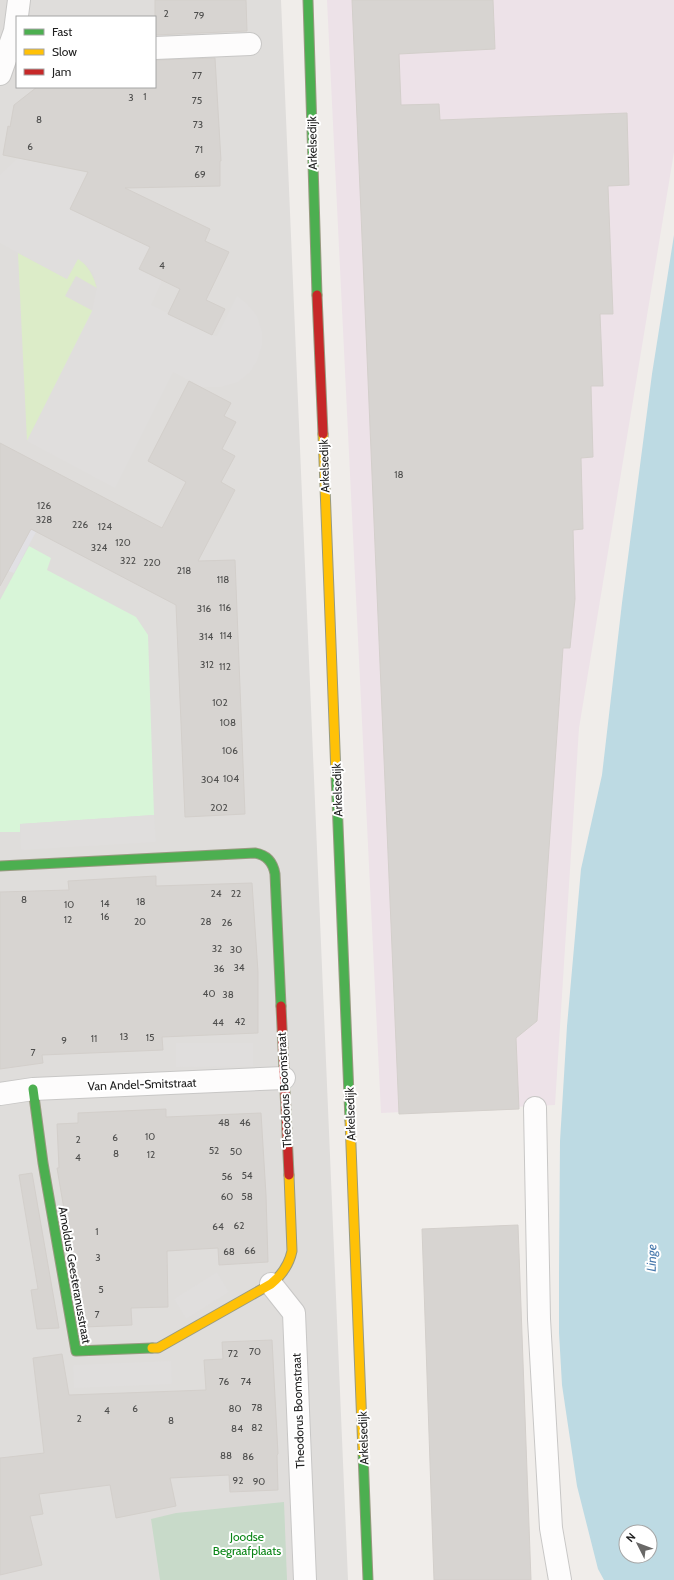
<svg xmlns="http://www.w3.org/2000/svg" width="674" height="1580" font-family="Cabin,sans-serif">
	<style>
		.residential { fill: #dfdddb; fill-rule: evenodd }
		.industrial { fill: #ede2e8 }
		.grass { fill: #dcecc8 }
		.cemetery { fill: #c8dac9 }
		.park { fill: #d8f5d8 }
		.parking { fill: #e0dedd }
		.plaza { fill: #e1e0e4 }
		.water { fill: #bddae3; fill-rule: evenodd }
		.building { fill: #d7d4d1; stroke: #d3cfcb }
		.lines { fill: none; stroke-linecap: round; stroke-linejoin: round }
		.street-casing { stroke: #c8c7c6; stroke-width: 24 }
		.fast-casing { stroke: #989a80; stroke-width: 11 }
		.slow-casing { stroke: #989a80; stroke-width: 11 }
		.jam-casing { stroke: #989a80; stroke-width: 11 }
		.street { stroke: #fdfcfc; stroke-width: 22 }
		.fast { stroke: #4caf50; stroke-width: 9 }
		.slow { stroke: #ffc107; stroke-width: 9 }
		.jam { stroke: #c62828; stroke-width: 9 }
		.labels { text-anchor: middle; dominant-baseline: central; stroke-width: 4; stroke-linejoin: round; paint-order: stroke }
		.number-label { font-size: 10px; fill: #4e4e4d }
		.street-label { font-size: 12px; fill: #212121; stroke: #fff }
		.park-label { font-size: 12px; fill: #098515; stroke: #fff }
		.water-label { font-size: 13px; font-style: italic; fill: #4778ac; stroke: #fff }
	</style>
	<rect width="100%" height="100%" fill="#f0edea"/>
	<path class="residential" d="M0,0H281L348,1580H0ZM17,17H155V87H17Z"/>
	<path class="industrial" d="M327,0H674V152L579,728L555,1105L381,1113Z"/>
	<path class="grass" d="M18,253L67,279L78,258C89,267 93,275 97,288L76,276L65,296L93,311L27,441Z"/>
	<path class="cemetery" d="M284,1502L287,1580H160L151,1519L176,1513Z"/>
	<path class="park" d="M29,546L51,558L47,570L136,617L148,635L154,815L20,824V832H0V600Z"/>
	<g class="parking">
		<path d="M18,158L87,173L70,209L150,247L139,269L162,281L151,305L215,336H217L237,296L247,304L257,316L262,332V345L257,361L250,372L238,382L220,387H202L173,372L115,488L27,441L92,311L97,288L93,274L86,265L78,259L67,279L0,243V175Z"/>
		<path d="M154,815L156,842L21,850L20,824Z"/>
		<path d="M176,1043H253V1066L176,1067Z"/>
		<path d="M217,1272L229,1292L186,1319L174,1299Z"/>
		<path d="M171,1361L172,1384L74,1388L73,1365Z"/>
	</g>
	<path class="plaza" d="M16,521L36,532L14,573L8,571Z"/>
	<path class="water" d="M674,235V1580H604L598,1569L577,1486L562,1385L559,1333V1275L560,1141L567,1026L581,869L602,775L622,603L652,374ZM626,1532H650V1556H626Z"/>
	<g class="building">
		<path d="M155,0H246L247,31L155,35Z"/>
		<path d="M352,0H493L495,49L399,54L401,105L439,104L440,120L627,113L629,185L608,186L613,314H600L603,386H591L593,457L581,458L583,529L573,530L575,599L570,648H563L537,1021L516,1038L519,1109L399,1114Z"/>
		<path d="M215,58L221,161H220V186L125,188L210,229L205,241L229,252L206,300L225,309L212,335L168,314L180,289L139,269L150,247L70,209L88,172L3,155L8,126L10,127L14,105L37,87H155V60Z"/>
		<path d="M189,381L231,403L224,416L236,422L222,449L235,456L221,482L235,490L198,561L235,560L245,814L185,817L176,605L31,529L0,586V443L162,528L186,482L148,461Z"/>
		<path d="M156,876V886L252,883L258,972V1033L162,1037L163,1050L42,1055L43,1063L0,1069V892L69,890L68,881Z"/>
		<path d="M166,1109V1117L261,1113L266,1195L268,1262L219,1265L218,1248L167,1251L168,1307L131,1308L132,1325L84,1327L57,1168H59L57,1124L78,1123V1113Z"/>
		<path d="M32,1173L59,1328L37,1329L31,1290L38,1289L19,1175Z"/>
		<path d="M518,1225L531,1580H434L422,1229Z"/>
		<path d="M272,1340L278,1454L277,1455L278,1490L230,1492L229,1475L170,1478L176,1506L116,1518L110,1485L39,1494L43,1514L30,1516L42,1565L0,1575V1458L44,1453L33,1358L62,1354L69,1395L206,1390L204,1360L223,1359L222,1342Z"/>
	</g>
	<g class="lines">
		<g class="street-casing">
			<g id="street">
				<path d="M155,48L250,44"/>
				<path d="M0,74L15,31L19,0"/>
				<path d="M0,1094L33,1089L284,1078"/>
				<path d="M535,1108L539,1319L551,1528L560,1580"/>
				<path d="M271,1284L294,1313L305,1580"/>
			</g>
		</g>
		<g class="fast-casing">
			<g id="fast">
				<path d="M308,0L317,295"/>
				<path d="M336,775L350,1120"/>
				<path d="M0,866L255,853C267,855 273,862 275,874L281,1006"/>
				<path d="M33,1089L43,1163L76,1351L152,1348"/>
				<path d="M363,1453L368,1580"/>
			</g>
		</g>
		<g class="slow-casing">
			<g id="slow">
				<path d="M323,434L336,775"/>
				<path d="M350,1120L363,1453"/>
				<path d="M152,1348H158L271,1284C282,1275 289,1265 292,1251L289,1175"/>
			</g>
		</g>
		<g class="jam-casing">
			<g id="jam">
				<path d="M317,295L323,434"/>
				<path d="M281,1006L289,1175"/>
			</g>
		</g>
		<use href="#street" class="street"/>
		<use href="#fast" class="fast"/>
		<use href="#slow" class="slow"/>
		<use href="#jam" class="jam"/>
	</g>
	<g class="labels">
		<g class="number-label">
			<text x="166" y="13">2</text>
			<text x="199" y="15">79</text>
			<text x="197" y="75">77</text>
			<text x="145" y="96">1</text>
			<text x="131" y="97">3</text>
			<text x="197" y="100">75</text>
			<text x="39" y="119">8</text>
			<text x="198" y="124">73</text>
			<text x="30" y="146">6</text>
			<text x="199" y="149">71</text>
			<text x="200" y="174">69</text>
			<text x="162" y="265">4</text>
			<text x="399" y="474">18</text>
			<text x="44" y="505">126</text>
			<text x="44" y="519">328</text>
			<text x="80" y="524">226</text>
			<text x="105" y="526">124</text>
			<text x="123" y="542">120</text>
			<text x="99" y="547">324</text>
			<text x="128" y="560">322</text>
			<text x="152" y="562">220</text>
			<text x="184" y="570">218</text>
			<text x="223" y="579">118</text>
			<text x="225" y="607">116</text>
			<text x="204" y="608">316</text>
			<text x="226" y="635">114</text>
			<text x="206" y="636">314</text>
			<text x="207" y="664">312</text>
			<text x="225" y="666">112</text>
			<text x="220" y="702">102</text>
			<text x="228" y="722">108</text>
			<text x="230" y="750">106</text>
			<text x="231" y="778">104</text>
			<text x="210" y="779">304</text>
			<text x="219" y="807">202</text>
			<text x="216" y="893">24</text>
			<text x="236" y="893">22</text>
			<text x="24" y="899">8</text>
			<text x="141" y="901">18</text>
			<text x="105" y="903">14</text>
			<text x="69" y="904">10</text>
			<text x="105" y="916">16</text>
			<text x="68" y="919">12</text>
			<text x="140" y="921">20</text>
			<text x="206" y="921">28</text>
			<text x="227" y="922">26</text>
			<text x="217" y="948">32</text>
			<text x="236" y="949">30</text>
			<text x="239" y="967">34</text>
			<text x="219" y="968">36</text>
			<text x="209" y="993">40</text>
			<text x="228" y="994">38</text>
			<text x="240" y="1021">42</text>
			<text x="218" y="1022">44</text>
			<text x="124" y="1036">13</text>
			<text x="150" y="1037">15</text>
			<text x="94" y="1038">11</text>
			<text x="64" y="1040">9</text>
			<text x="33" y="1052">7</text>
			<text x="224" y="1122">48</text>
			<text x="245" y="1122">46</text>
			<text x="150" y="1136">10</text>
			<text x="115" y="1137">6</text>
			<text x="78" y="1139">2</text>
			<text x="214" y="1150">52</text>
			<text x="236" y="1151">50</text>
			<text x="116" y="1153">8</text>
			<text x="151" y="1154">12</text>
			<text x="78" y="1157">4</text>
			<text x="247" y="1175">54</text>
			<text x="227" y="1176">56</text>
			<text x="227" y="1196">60</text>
			<text x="247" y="1196">58</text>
			<text x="239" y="1225">62</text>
			<text x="218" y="1226">64</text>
			<text x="97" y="1231">1</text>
			<text x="250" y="1250">66</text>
			<text x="229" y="1251">68</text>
			<text x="98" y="1257">3</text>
			<text x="101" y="1289">5</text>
			<text x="97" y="1314">7</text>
			<text x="255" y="1351">70</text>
			<text x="233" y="1353">72</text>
			<text x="224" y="1381">76</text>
			<text x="246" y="1381">74</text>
			<text x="257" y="1407">78</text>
			<text x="135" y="1408">6</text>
			<text x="235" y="1408">80</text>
			<text x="107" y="1410">4</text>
			<text x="79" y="1418">2</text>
			<text x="171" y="1420">8</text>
			<text x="257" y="1427">82</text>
			<text x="237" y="1428">84</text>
			<text x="226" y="1455">88</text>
			<text x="248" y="1456">86</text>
			<text x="238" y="1480">92</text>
			<text x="259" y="1481">90</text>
		</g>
		<g class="street-label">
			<text transform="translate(312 143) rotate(-91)">Arkelsedijk</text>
			<text transform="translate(324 466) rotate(-92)">Arkelsedijk</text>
			<text transform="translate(337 790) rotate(-92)">Arkelsedijk</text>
			<text transform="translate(142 1084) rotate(-2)">Van Andel-Smitstraat</text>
			<text transform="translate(284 1090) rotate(-93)">Theodorus Boomstraat</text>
			<text transform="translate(350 1114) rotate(-92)">Arkelsedijk</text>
			<text transform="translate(75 1275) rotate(80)">Arnoldus Geesteranusstraat</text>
			<text transform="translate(298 1411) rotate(-92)">Theodorus Boomstraat</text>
			<text transform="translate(363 1438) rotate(-92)">Arkelsedijk</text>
		</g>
		<g class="park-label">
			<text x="247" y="1536">Joodse<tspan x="247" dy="14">Begraafplaats</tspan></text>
		</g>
		<g class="water-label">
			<text transform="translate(651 1258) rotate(-89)">Linge</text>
		</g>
	</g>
	<rect x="16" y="16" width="140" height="72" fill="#ffffff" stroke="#a6a6a6"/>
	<rect x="24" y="29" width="20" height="6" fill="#4caf50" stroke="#a6a6a6"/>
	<text x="52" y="36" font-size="12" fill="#212121">Fast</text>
	<rect x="24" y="49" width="20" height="6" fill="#ffc107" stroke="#a6a6a6"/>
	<text x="52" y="56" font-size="12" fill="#212121">Slow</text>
	<rect x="24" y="69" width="20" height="6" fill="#c62828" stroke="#a6a6a6"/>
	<text x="52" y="76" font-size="12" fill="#212121">Jam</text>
	<g transform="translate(638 1544) rotate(312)"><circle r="19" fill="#ffffff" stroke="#a6a6a6"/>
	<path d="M0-3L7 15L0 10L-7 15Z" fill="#696867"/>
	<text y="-6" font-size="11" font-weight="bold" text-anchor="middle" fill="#212121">N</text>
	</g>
</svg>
